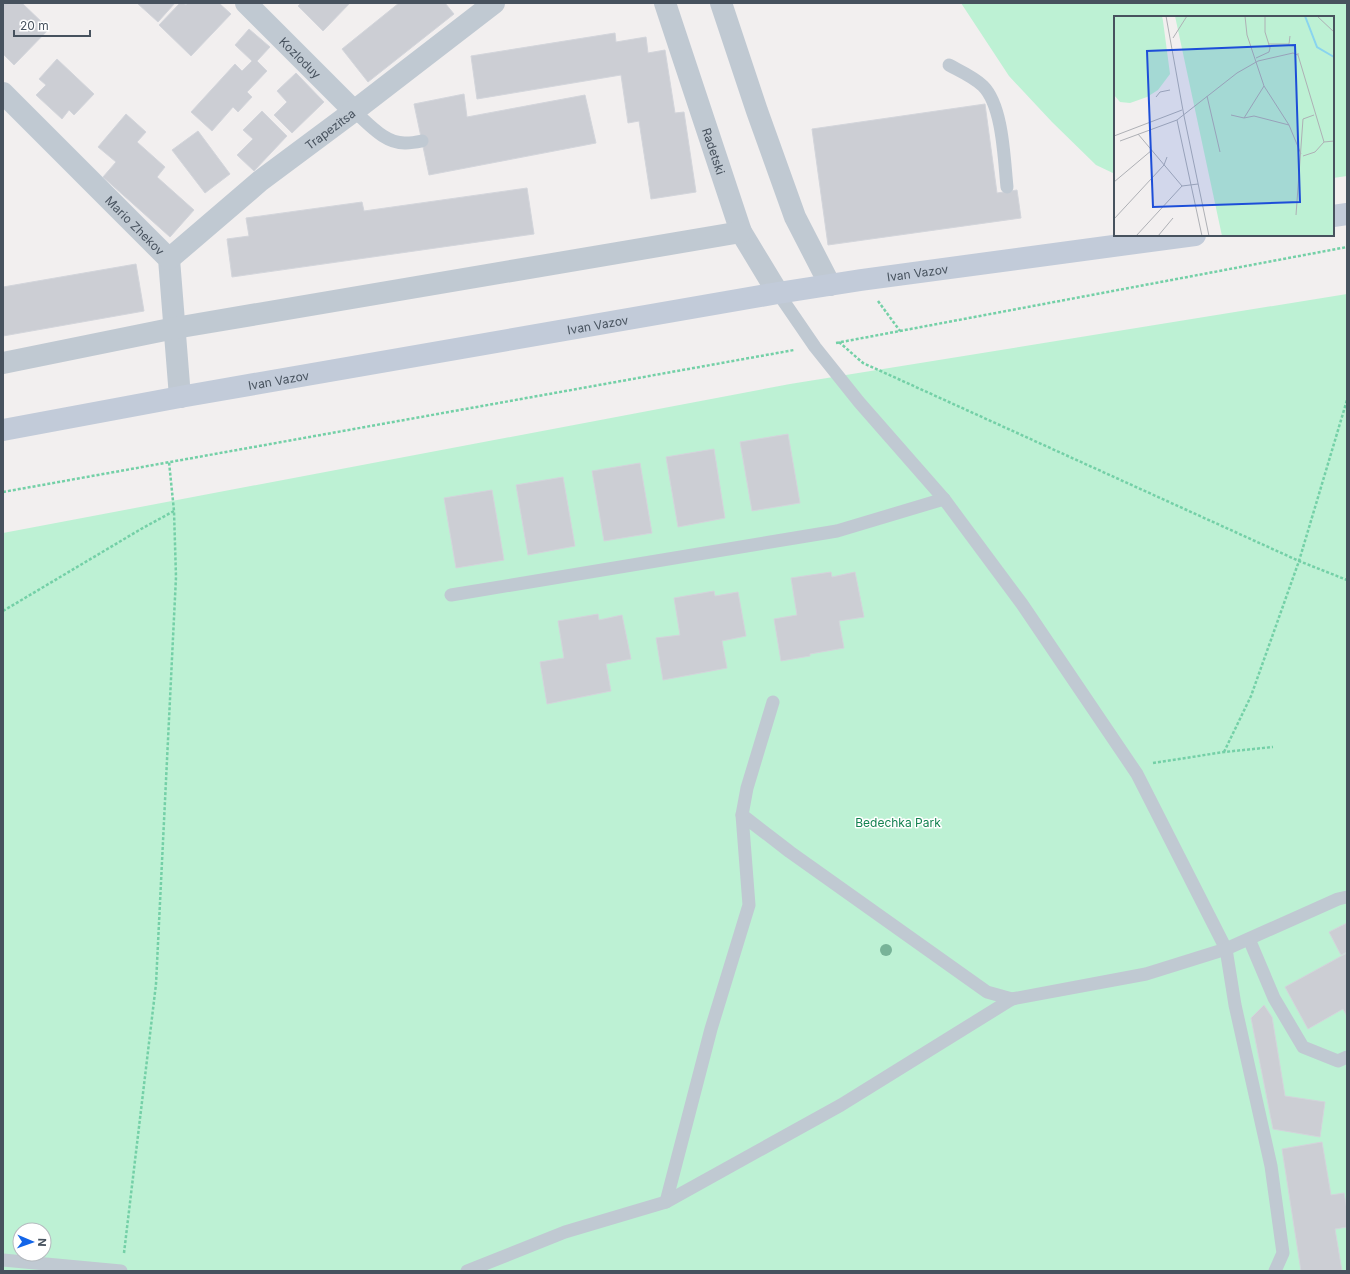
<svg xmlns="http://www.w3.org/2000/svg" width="1350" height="1274" font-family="Inter,sans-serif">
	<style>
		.green { fill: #bdf1d4; fill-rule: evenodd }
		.building { fill: #ccced4; stroke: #d3d5db }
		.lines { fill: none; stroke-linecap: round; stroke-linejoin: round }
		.path { stroke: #74d0a7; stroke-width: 2.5; stroke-dasharray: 3 2; stroke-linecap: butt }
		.lane { stroke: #c0c9d2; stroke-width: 13 }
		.street { stroke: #c0c9d2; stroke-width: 22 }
		.secondary { stroke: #c2cbd9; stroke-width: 22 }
		.tree { fill: #78b398 }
		.labels { text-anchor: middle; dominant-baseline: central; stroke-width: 3; stroke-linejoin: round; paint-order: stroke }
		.street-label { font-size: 12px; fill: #47525e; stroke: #fff }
		.park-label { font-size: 12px; fill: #148251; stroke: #fff }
		.inset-river { fill: none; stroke: #89d4ef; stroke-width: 2 }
		.inset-road { fill: none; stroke: #aeb0b5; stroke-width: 1 }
		.view { fill: #1d4ed8; fill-opacity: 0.15; stroke: #1d4ed8; stroke-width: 2 }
		.inset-edge { fill: none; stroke: #47525e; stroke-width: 2 }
	</style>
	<rect width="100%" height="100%" fill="#f2efef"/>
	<g class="green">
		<path d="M961,3H1347V176L1333,178V17H1115V174L1096,165L1052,122L1009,76Z"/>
		<path d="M1347,294V1271H3V533L790,384ZM20,1230H44V1254H20Z"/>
	</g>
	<g class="building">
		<path d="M3,3H22L49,29L14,65L3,54Z"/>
		<path d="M137,3H175L158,22Z"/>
		<path d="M180,3H183L186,5L188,3H219L231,14L191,56L159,25Z"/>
		<path d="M301,3H350L323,31L298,6Z"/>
		<path d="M399,3H445L454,14L368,82L342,49Z"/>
		<path d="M249,29L270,47L257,61L267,71L247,92L252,97L238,112L233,107L212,131L191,112L235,64L242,71L252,61L235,45Z"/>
		<path d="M615,33L616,42L646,37L648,53L665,50L675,113L684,112L696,192L651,199L639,121L628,123L621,75L477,99L471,56Z"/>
		<path d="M57,59L94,94L74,115L69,110L62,119L36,95L46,85L39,79Z"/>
		<path d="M296,73L324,102L292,133L274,115L287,102L277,91Z"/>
		<path d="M464,94L467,117L585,95L596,143L429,175L414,104Z"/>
		<path d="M985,104L997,193L1017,190L1021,218L828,245L812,129Z"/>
		<path d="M262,111L287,136L254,171L237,155L253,139L243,130Z"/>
		<path d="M126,114L146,132L137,142L165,167L157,177L194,210L170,237L103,177L116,162L98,147Z"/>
		<path d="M198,131L230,174L205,193L172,150Z"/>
		<path d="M527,188L534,234L232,277L227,239L249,236L246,218L362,202L364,211Z"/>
		<path d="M136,264L144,311L3,336V287Z"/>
		<path d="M788,434L800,503L752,511L740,442Z"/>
		<path d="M714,449L725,518L678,527L666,457Z"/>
		<path d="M640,463L652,533L604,541L592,471Z"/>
		<path d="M563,477L575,546L528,555L516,485Z"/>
		<path d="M492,490L504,560L456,568L444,498Z"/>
		<path d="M831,572L832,577L855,572L864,617L839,621L844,648L810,654V656L781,661L774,619L797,615L791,578Z"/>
		<path d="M714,591L715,596L738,592L746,636L722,641L727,668L663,680L656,638L680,635L674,598Z"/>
		<path d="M598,614L599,620L622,615L631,659L606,664L611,691L547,704L540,662L564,658L558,621Z"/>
		<path d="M1347,923V952L1341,955L1329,932Z"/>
		<path d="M1347,953V1016L1343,1009L1308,1029L1285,987Z"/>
		<path d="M1264,1005L1272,1017L1285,1096L1325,1102L1320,1137L1273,1129L1251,1018Z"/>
		<path d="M1322,1142L1331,1195L1344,1193L1347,1210V1227L1335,1229L1342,1271H1301L1282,1149Z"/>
	</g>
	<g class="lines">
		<g class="path">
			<path d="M878,301L900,331"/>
			<path d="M839,342L863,363L1299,561L1347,580"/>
			<path d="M836,343L1347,247"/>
			<path d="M3,492L794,350"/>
			<path d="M3,611L141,529L174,511"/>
			<path d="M1224,752L1251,696L1299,561L1347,400"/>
			<path d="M1153,763L1224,752L1273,747"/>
			<path d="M124,1253L156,984L176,577L174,511L169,462"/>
		</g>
		<g class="lane">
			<path d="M949,65C960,71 974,77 983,86C1003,106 1004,159 1007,187"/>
			<path d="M354,111C369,124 385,144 406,143C411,143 417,142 422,141"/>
			<path d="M778,293L815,347L859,402L944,499L1022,604L1137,774L1226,949L1235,1005L1271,1166L1283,1253L1275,1271"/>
			<path d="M451,595L837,531L944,499"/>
			<path d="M742,815L790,852L987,992L1012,999"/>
			<path d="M1249,939L1274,998L1303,1047L1338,1061L1347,1057"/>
			<path d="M666,1202L711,1029L749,905L742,815L747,788L773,702"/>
			<path d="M3,1260L121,1271"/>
			<path d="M467,1271L565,1232L666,1202L841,1105L1012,999L1146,974L1226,949L1338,899L1347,897"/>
		</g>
		<g class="street">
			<path id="s1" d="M246,3L354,111"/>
			<path id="s2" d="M665,3L741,232L778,293"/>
			<path d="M721,3L757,111L795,217L830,285"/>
			<path id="s3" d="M3,93L169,259L180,397"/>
			<path id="s4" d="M169,259L260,181L354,111L494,3"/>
			<path d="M3,363L175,328L741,232"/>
		</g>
		<g class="secondary">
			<path d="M1333,216L1347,214"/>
			<path id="s5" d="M3,430L180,397L778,293L861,280L1195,235"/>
		</g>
	</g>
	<circle class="tree" cx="886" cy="950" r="6"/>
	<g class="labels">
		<g class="street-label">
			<text stroke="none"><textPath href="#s1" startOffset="77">Kozloduy</textPath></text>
			<text stroke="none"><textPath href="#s4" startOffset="207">Trapezitsa</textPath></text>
			<text stroke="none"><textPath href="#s2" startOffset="156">Radetski</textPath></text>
			<text stroke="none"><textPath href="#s3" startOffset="187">Mario Zhekov</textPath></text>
			<text stroke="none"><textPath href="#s5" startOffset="928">Ivan Vazov</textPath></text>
			<text stroke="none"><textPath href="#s5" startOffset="604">Ivan Vazov</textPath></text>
			<text stroke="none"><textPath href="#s5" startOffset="280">Ivan Vazov</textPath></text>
		</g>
		<g class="park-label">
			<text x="898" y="822">Bedechka Park</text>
		</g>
	</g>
	<g transform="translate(1114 16)">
		<rect width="220" height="220" fill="#f2efef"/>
		<path d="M0,0H48L49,5L56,58L44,74L33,81L16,87L6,86L0,79ZM61,0H220V220H108Z" fill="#bdf1d4"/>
		<path class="inset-river" d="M191,0L203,31L220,41"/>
		<path class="inset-road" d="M52,0L70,100L95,220M131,0L133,19L150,70L175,109L187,138M203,0L220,16M59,22L73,0M154,28H175L176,20M184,39L210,126L220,125M142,42L155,36L156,32L151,16V0M93,80L106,136M42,81L46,76L56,74M117,99L130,102L140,100L175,109M130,102L150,70M63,104L88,220M24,118L68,170M0,120L68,94M6,125L63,104L123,57L144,45L179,37L184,39V37M189,140L201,136L210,126M0,166L38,134M182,199L189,103L200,99M0,203L50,149L53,141M22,220L68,170L84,168M44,220L59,202"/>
		<path class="view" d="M181,29L186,186L39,191L33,35Z"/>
		<rect width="220" height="220" class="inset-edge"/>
	</g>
	<rect width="1350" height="1274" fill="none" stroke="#47525e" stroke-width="8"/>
	<g transform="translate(32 1242) rotate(92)"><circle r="19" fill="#ffffff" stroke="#b5babf"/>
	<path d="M0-3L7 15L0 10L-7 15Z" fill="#1365e8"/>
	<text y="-6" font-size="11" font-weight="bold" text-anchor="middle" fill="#47525e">N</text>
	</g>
	<path d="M14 30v6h76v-6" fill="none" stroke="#47525e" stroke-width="2"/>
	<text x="20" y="30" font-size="12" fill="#47525e" stroke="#ffffff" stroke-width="3" paint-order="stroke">20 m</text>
</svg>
